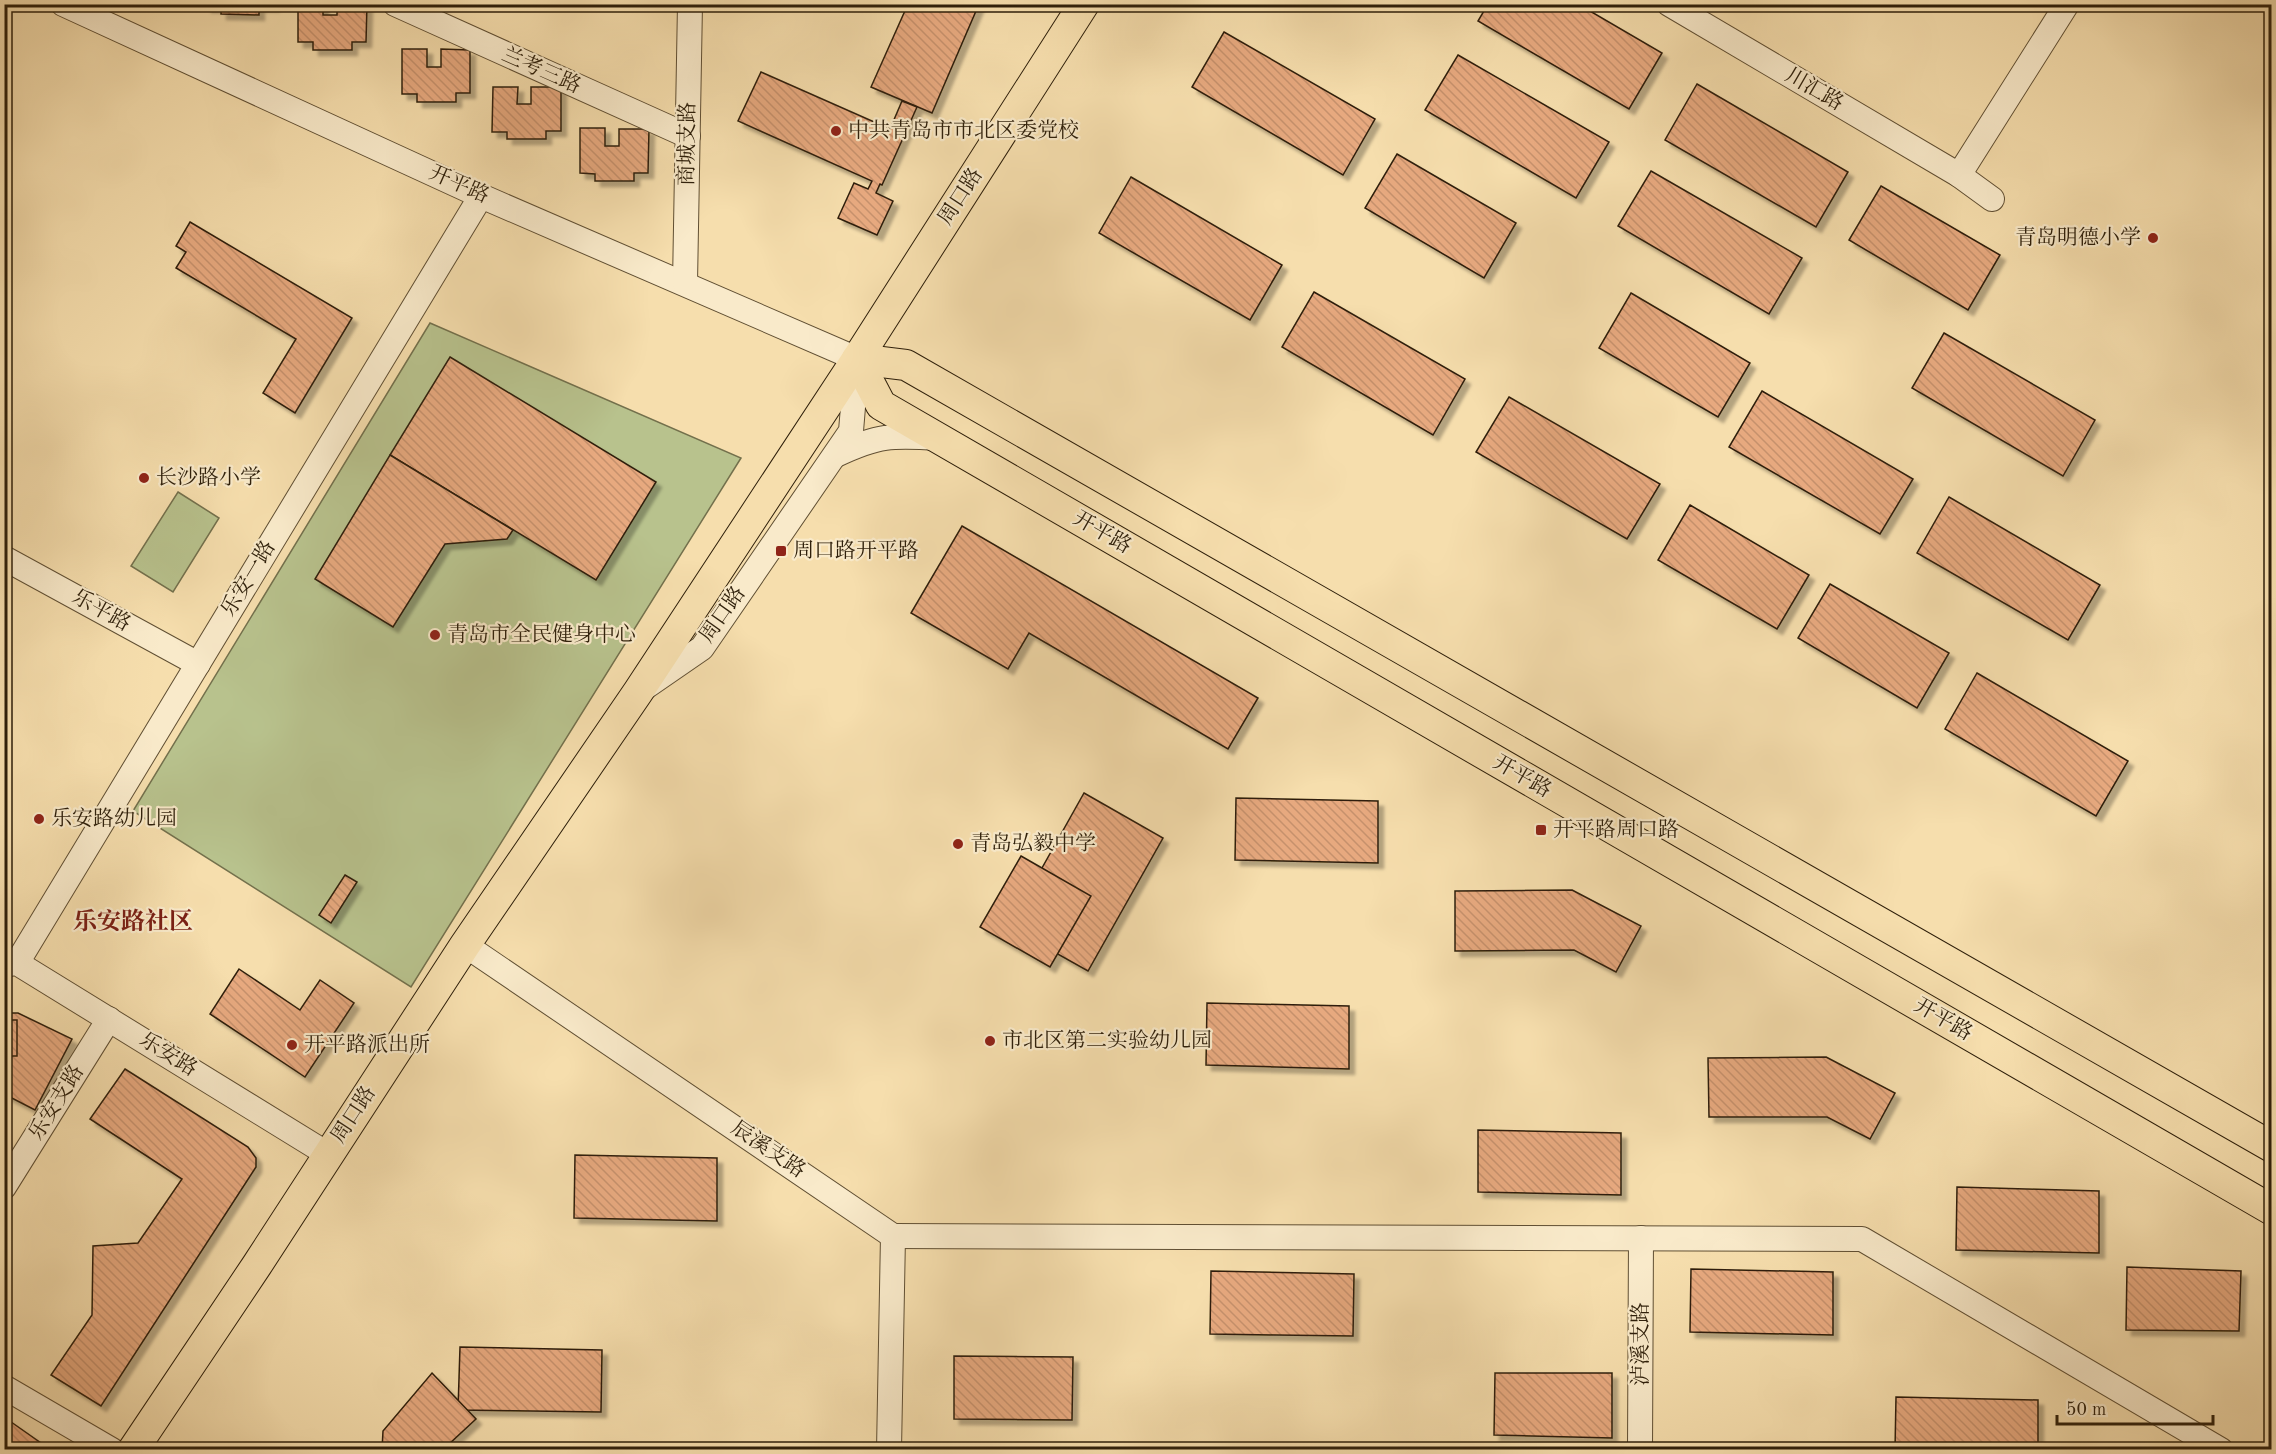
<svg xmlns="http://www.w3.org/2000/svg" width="2276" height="1454" font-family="'Old Standard TT','Noto Serif SC',serif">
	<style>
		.park { fill: #b8c28d; stroke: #73704c; stroke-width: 1.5 }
		.building { fill: url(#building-back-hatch); stroke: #2e1f0a; stroke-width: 1.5; filter: url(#shadow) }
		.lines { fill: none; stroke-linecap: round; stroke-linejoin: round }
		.minor-casing { stroke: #604f33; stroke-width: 26 }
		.major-casing { stroke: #2e1f0a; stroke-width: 32 }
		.minor { stroke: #f9eaca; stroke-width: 24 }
		.major { stroke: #f6dead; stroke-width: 30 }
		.poi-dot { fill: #8f2418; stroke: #f9eaca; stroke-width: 2 }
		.labels { text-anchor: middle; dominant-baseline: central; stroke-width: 4.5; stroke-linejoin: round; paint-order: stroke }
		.street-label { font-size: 21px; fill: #2e1f0a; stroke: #f9eaca }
		.poi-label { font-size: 21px; fill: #2e1f0a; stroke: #f9eaca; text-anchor: start }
		.quarter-label { font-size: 24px; font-weight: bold; fill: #7a1f14; stroke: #f9eaca }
	</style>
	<defs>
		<pattern id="building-back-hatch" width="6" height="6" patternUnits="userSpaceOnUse" patternTransform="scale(1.5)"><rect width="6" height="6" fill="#e7a97f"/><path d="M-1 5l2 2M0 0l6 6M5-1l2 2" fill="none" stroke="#c6916c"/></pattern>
		<filter id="shadow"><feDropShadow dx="5.5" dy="5.5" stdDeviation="1.5" flood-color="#0004"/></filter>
	</defs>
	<rect width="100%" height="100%" fill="#f6dead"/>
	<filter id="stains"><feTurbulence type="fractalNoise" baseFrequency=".00333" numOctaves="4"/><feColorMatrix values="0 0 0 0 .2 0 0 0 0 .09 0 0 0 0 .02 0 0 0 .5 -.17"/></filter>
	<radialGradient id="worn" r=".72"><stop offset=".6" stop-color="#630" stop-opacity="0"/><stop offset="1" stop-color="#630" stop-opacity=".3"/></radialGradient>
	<g class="park">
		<path d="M430,323L741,458L411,987L133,811Z"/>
		<path d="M178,492L219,518L173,592L131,566Z"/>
	</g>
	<g class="building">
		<path d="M206,4H274V6H259V15L221,14V7H206Z"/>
		<path d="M298,4H323V15H337V4H367L366,42H352V50H313V42H298Z"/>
		<path d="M908,4H979L932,113L871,87Z"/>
		<path d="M1488,4H1578L1662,53L1629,109L1478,21Z"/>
		<path d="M1224,32L1375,119L1343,175L1192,87Z"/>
		<path d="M402,49H427V67H441V49L470,50V93H456V102H417V94H402Z"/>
		<path d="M1458,55L1609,142L1576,198L1425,110Z"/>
		<path d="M761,72L890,129L902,101L917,107L882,185L880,184L876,193L893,201L877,235L838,218L854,183L868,189L872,181L738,121Z"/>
		<path d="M1697,84L1848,172L1816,227L1665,140Z"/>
		<path d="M493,87H518L517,104H531V87H561V131H546V139H507V132H492Z"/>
		<path d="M580,128H605V146H619V129H649L648,173H634V181H595V174L580,173Z"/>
		<path d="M1397,154L1516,223L1484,278L1365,208Z"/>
		<path d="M1651,171L1802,258L1769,314L1618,226Z"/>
		<path d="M1131,177L1282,265L1250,320L1099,233Z"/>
		<path d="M1881,186L2000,255L1968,310L1849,240Z"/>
		<path d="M190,222L352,318L295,413L263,393L296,339L176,268L186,252L176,246Z"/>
		<path d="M1314,292L1465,379L1433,435L1282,347Z"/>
		<path d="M1631,293L1750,363L1718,417L1599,348Z"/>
		<path d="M1944,333L2095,420L2063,476L1912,388Z"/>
		<path d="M450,357L656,482L596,580L390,455Z"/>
		<path d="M1762,391L1913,479L1880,534L1729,447Z"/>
		<path d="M1509,397L1660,484L1627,539L1476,452Z"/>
		<path d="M390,455L513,530L507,539L445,544L393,627L315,579Z"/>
		<path d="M1949,497L2100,585L2068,640L1917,553Z"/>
		<path d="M1690,505L1809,575L1777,629L1658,560Z"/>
		<path d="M962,526L1258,698L1228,749L1029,633L1008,669L911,613Z"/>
		<path d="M1830,584L1949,653L1917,708L1798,638Z"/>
		<path d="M1977,673L2128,761L2096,816L1945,729Z"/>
		<path d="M1084,793L1163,838L1088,971L997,920L1012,893L1024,900Z"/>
		<path d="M1236,798L1378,801V863L1235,860Z"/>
		<path d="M1021,856L1091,896L1050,967L980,927Z"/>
		<path d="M345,875L357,882L331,923L319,915Z"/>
		<path d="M1572,890L1641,926L1616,972L1574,950L1455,951V891Z"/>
		<path d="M239,969L300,1010L320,980L354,1003L305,1077L210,1014Z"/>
		<path d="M1207,1003L1349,1006V1069L1206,1065Z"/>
		<path d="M4,1013H18L72,1039L35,1110L4,1094V1089L11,1078H4Z"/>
		<rect x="4" y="1020" width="13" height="36"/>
		<path d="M1826,1057L1895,1093L1870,1139L1827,1117H1709L1708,1058Z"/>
		<path d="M125,1069L248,1147L256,1158V1167L101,1406L51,1375L92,1315L93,1246L138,1243L182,1179L90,1119Z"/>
		<path d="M1478,1130L1621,1133V1195L1478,1192Z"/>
		<path d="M575,1155L717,1158V1221L574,1218Z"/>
		<path d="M1957,1187L2099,1191V1253L1956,1250Z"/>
		<path d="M2127,1267L2241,1271L2239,1331L2126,1330Z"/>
		<path d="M1691,1269L1833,1272V1335L1690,1332Z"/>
		<path d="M1211,1271L1354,1274L1353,1336L1210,1334Z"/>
		<path d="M460,1347L602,1350L601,1412L458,1410Z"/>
		<path d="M2269,1352L2272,1353V1415H2268Z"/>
		<path d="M954,1356L1073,1357L1072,1420L954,1419Z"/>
		<path d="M432,1373L476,1419L447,1446L446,1450H382L383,1431Z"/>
		<path d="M1495,1373H1612V1438L1494,1435Z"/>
		<path d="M1896,1397L2038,1400V1450H1895Z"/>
		<path d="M4,1417L51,1450H4Z"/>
	</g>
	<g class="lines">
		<g class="minor-casing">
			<g id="minor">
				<path d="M63,4L481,196L857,359L851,431L702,648L644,688"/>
				<path d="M395,4L688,136"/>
				<path d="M1669,4L1959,175L1992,199"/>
				<path d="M1959,175L2067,4"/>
				<path d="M685,283L690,4"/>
				<path d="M836,455C878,435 892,435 938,438"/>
				<path d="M4,558L198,664"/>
				<path d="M465,945L893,1236"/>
				<path d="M17,963L481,196"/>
				<path d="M4,965L17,963L329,1155"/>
				<path d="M4,1187L109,1019"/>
				<path d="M893,1236L1862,1239L2221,1450"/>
				<path d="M4,1387L112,1450"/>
				<path d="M889,1450L893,1236"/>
				<path d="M1640,1450L1641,1238"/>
			</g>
		</g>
		<g class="major-casing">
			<g id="major">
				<path d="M857,359L881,405L2272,1210"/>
				<path d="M857,359L906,365L2272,1147"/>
				<path d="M133,1450L257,1265L465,945L638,692L857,359L1084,4"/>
			</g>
		</g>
		<use href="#minor" class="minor"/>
		<use href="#major" class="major"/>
	</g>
	<g class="poi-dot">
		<circle cx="836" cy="131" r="6"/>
		<circle cx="2153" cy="238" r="6"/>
		<circle cx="144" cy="478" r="6"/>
		<rect x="775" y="545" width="12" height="12" rx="3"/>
		<circle cx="435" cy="635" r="6"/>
		<circle cx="39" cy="819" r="6"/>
		<rect x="1535" y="824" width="12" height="12" rx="3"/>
		<circle cx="958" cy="844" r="6"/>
		<circle cx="990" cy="1041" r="6"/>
		<circle cx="292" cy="1045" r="6"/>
	</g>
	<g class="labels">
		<g class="street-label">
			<text transform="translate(541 71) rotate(24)">兰考三路</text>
			<text transform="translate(1814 90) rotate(30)">川汇路</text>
			<text transform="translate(688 144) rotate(-89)">商城支路</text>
			<text transform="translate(459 185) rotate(24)">开平路</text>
			<text transform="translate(961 197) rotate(-57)">周口路</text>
			<text transform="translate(1102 533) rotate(30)">开平路</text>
			<text transform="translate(249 579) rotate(-59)">乐安一路</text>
			<text transform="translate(101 611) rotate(29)">乐平路</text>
			<text transform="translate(723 615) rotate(-55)">周口路</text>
			<text transform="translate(1522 777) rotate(30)">开平路</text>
			<text transform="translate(1943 1020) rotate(30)">开平路</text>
			<text transform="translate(168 1055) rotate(32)">乐安路</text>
			<text transform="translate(57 1103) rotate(-58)">乐安支路</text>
			<text transform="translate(354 1115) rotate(-57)">周口路</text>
			<text transform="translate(768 1150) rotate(34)">辰溪支路</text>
			<text transform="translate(1641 1344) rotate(-90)">泸溪支路</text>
		</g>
		<g class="poi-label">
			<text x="848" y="131">中共青岛市市北区委党校</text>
			<text x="2141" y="238" text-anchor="end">青岛明德小学</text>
			<text x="156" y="478">长沙路小学</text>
			<text x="793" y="551">周口路开平路</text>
			<text x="447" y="635">青岛市全民健身中心</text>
			<text x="51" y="819">乐安路幼儿园</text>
			<text x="1553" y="830">开平路周口路</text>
			<text x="970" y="844">青岛弘毅中学</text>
			<text x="1002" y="1041">市北区第二实验幼儿园</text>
			<text x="304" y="1045">开平路派出所</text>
		</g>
		<g class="quarter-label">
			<text x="133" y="923">乐安路社区</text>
		</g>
	</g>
	<rect width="2276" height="1454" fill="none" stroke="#f6dead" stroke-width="24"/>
	<rect x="6" y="6" width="2264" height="1442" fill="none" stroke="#2e1f0a" stroke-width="3"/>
	<rect x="12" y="12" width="2252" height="1430" fill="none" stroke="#2e1f0a" stroke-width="1.5"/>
	<path d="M2057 1415v9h156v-9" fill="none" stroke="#2e1f0a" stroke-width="3"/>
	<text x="2066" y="1415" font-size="18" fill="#2e1f0a" stroke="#f9eaca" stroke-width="4.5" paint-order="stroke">50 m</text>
	<rect width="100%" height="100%" filter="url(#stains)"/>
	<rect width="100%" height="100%" fill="url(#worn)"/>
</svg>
